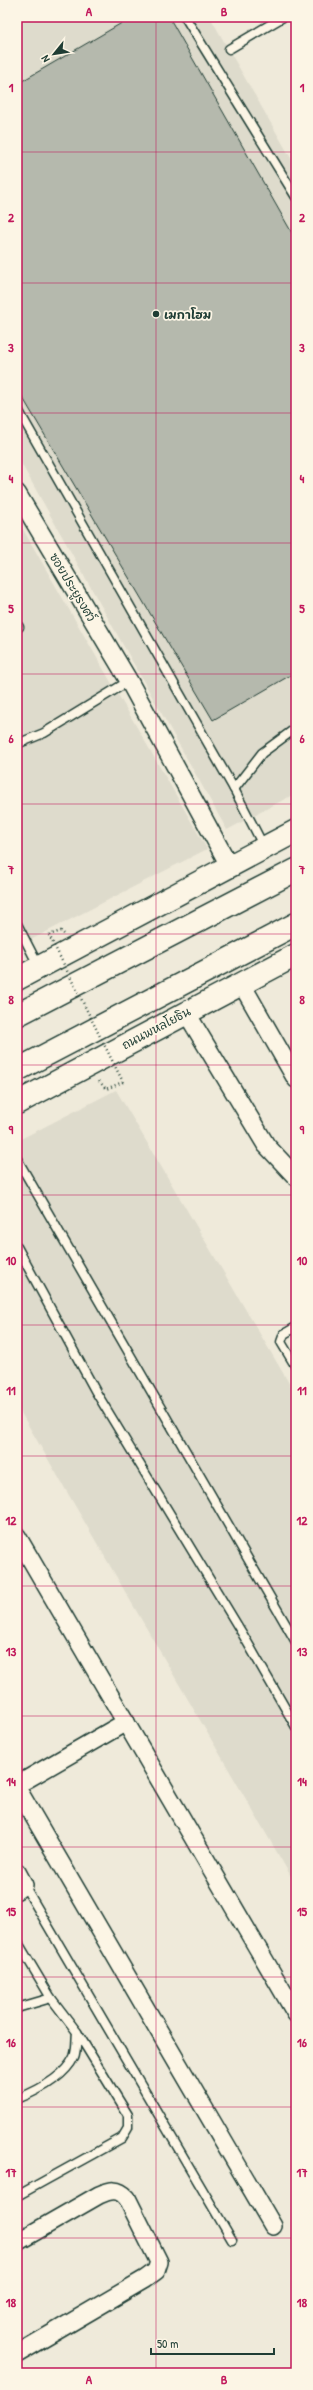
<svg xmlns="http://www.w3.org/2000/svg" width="313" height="2390" font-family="'Patrick Hand','Playpen Sans Thai',sans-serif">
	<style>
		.built { fill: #dedbcc }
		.building { fill: #b5b9ad; stroke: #1f3d34 }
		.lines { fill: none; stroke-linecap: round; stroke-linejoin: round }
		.service-casing { stroke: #1f3d34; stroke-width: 11 }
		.minor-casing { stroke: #1f3d34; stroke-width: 20 }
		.secondary-casing { stroke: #1f3d34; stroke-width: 25 }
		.trunk-casing { stroke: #1f3d34; stroke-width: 25 }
		.path { stroke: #1f3d34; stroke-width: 2.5; stroke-dasharray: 1 3; stroke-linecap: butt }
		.service { stroke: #fcf5e5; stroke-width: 8 }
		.minor { stroke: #fcf5e5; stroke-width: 17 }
		.secondary { stroke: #fcf5e5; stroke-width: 22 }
		.trunk { stroke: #fcf5e5; stroke-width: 22 }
		.path-bridge { stroke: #1f3d34; stroke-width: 2.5; stroke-dasharray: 1 3; stroke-linecap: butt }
		.grid { fill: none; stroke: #c2185b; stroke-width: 1; stroke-opacity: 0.55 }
		.poi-dot { fill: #1f3d34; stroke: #fcf5e5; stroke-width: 1.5 }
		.labels { text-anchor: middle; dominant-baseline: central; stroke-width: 3.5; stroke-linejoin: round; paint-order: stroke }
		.poi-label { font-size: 12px; font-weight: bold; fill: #1f3d34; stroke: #fcf5e5; text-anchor: start }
		.street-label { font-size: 12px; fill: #1f3d34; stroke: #fcf5e5 }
		.neatline { fill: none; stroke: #c2185b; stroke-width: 1.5 }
		.grid-label { font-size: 13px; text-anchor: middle; font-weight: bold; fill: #c2185b }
	</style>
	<rect width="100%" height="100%" fill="#efeada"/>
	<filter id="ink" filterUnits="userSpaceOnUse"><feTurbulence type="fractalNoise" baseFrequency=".025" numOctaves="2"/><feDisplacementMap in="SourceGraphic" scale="8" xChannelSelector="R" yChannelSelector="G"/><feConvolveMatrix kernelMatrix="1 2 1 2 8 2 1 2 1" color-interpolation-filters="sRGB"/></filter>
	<g filter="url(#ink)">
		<g class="built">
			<path d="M17,17H210L296,167V793L227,830L17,456Z"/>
			<path d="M17,519L207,849L17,947Z"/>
			<path d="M116,1090L296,1395V1885L17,1406V1141Z"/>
		</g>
		<path class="building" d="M132,17H169L296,240V672L213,720L17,388V84Z"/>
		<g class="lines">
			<g class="service-casing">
				<g id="service">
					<path d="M185,17L296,197"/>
					<path d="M229,49L283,17"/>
					<path d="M17,408L234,789L264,847"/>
					<path d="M17,624L19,627"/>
					<path d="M17,744L44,733L129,681"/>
					<path d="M234,789L262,753L296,728"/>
					<path d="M17,924L39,967"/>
					<path d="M17,1159L296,1642"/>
					<path d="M17,1247L96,1392L242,1633L296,1727"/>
					<path d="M296,1327L284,1334L281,1342L296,1367"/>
					<path d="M24,1885L232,2240"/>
					<path d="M17,1941L51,1998L77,2032C76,2039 77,2050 74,2057C64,2078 37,2091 17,2099"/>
					<path d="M17,2008L51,1998"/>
					<path d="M17,2196L122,2138L128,2128V2115L77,2032"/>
				</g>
			</g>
			<g class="minor-casing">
				<g id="minor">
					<path d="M17,493L129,681L230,867"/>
					<path d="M241,983L296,1079"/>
					<path d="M186,1012L266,1145L296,1177"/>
					<path d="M17,1536L296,2014"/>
					<path d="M17,1785L126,1722"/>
					<path d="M17,1788L273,2226"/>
					<path d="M17,1872L24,1885L17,1890"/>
					<path d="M17,2242L99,2195C111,2190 118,2188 127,2198L159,2262L156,2271L145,2279L17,2354"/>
				</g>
			</g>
			<g class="secondary-casing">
				<g id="secondary">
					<path d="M17,979L296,831"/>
					<path d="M17,1103L296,955"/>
				</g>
			</g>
			<g class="trunk-casing">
				<g id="trunk">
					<path d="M17,1015L296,870"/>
					<path d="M17,1070L296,924"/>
				</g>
			</g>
			<g class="path">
				<path d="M49,935L61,931L64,934"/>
				<path d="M99,1081L106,1089L123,1082"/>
			</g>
			<use href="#service" class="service"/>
			<use href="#minor" class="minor"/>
			<use href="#secondary" class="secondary"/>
			<use href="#trunk" class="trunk"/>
			<path class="path-bridge" d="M49,935L123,1082"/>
		</g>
	</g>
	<path class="grid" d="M156,17V2373M17,152H296M17,283H296M17,413H296M17,543H296M17,674H296M17,804H296M17,934H296M17,1065H296M17,1195H296M17,1325H296M17,1456H296M17,1586H296M17,1716H296M17,1847H296M17,1977H296M17,2107H296M17,2238H296"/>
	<circle class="poi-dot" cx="156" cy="314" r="4"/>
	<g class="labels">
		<g class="poi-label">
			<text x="164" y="314">เมกาโฮม</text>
		</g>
		<g class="street-label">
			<text transform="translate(73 587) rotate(59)">ซอยประยูรงศว์</text>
			<text transform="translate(156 1028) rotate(-28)">ถนนพหลโยธิน</text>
		</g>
	</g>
	<rect width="313" height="2390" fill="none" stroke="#fcf5e5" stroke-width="44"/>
	<g transform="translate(54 54) rotate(240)" stroke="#fcf5e5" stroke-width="3" paint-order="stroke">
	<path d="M0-3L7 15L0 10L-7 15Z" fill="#1f3d34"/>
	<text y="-6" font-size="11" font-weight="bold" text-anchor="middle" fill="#1f3d34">N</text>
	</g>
	<path d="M151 2348v6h123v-6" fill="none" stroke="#1f3d34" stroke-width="2"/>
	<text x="157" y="2348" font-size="12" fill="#1f3d34" stroke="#fcf5e5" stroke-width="3" paint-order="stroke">50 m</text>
	<rect x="22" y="22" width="269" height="2346" class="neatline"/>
	<g class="grid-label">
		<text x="89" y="16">A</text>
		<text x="224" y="16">B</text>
		<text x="11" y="92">1</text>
		<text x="302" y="92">1</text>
		<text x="11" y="222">2</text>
		<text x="302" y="222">2</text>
		<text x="11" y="352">3</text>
		<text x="302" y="352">3</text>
		<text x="11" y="483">4</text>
		<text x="302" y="483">4</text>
		<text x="11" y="613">5</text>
		<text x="302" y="613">5</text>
		<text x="11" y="743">6</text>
		<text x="302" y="743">6</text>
		<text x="11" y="874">7</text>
		<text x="302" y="874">7</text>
		<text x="11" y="1004">8</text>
		<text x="302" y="1004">8</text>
		<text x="11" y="1134">9</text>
		<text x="302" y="1134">9</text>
		<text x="11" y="1265">10</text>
		<text x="302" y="1265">10</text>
		<text x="11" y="1395">11</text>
		<text x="302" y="1395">11</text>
		<text x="11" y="1525">12</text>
		<text x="302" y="1525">12</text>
		<text x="11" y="1656">13</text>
		<text x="302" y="1656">13</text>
		<text x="11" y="1786">14</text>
		<text x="302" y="1786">14</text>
		<text x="11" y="1916">15</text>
		<text x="302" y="1916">15</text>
		<text x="11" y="2047">16</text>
		<text x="302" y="2047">16</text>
		<text x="11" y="2177">17</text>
		<text x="302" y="2177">17</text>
		<text x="11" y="2307">18</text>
		<text x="302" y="2307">18</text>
		<text x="89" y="2384">A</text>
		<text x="224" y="2384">B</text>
	</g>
</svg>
